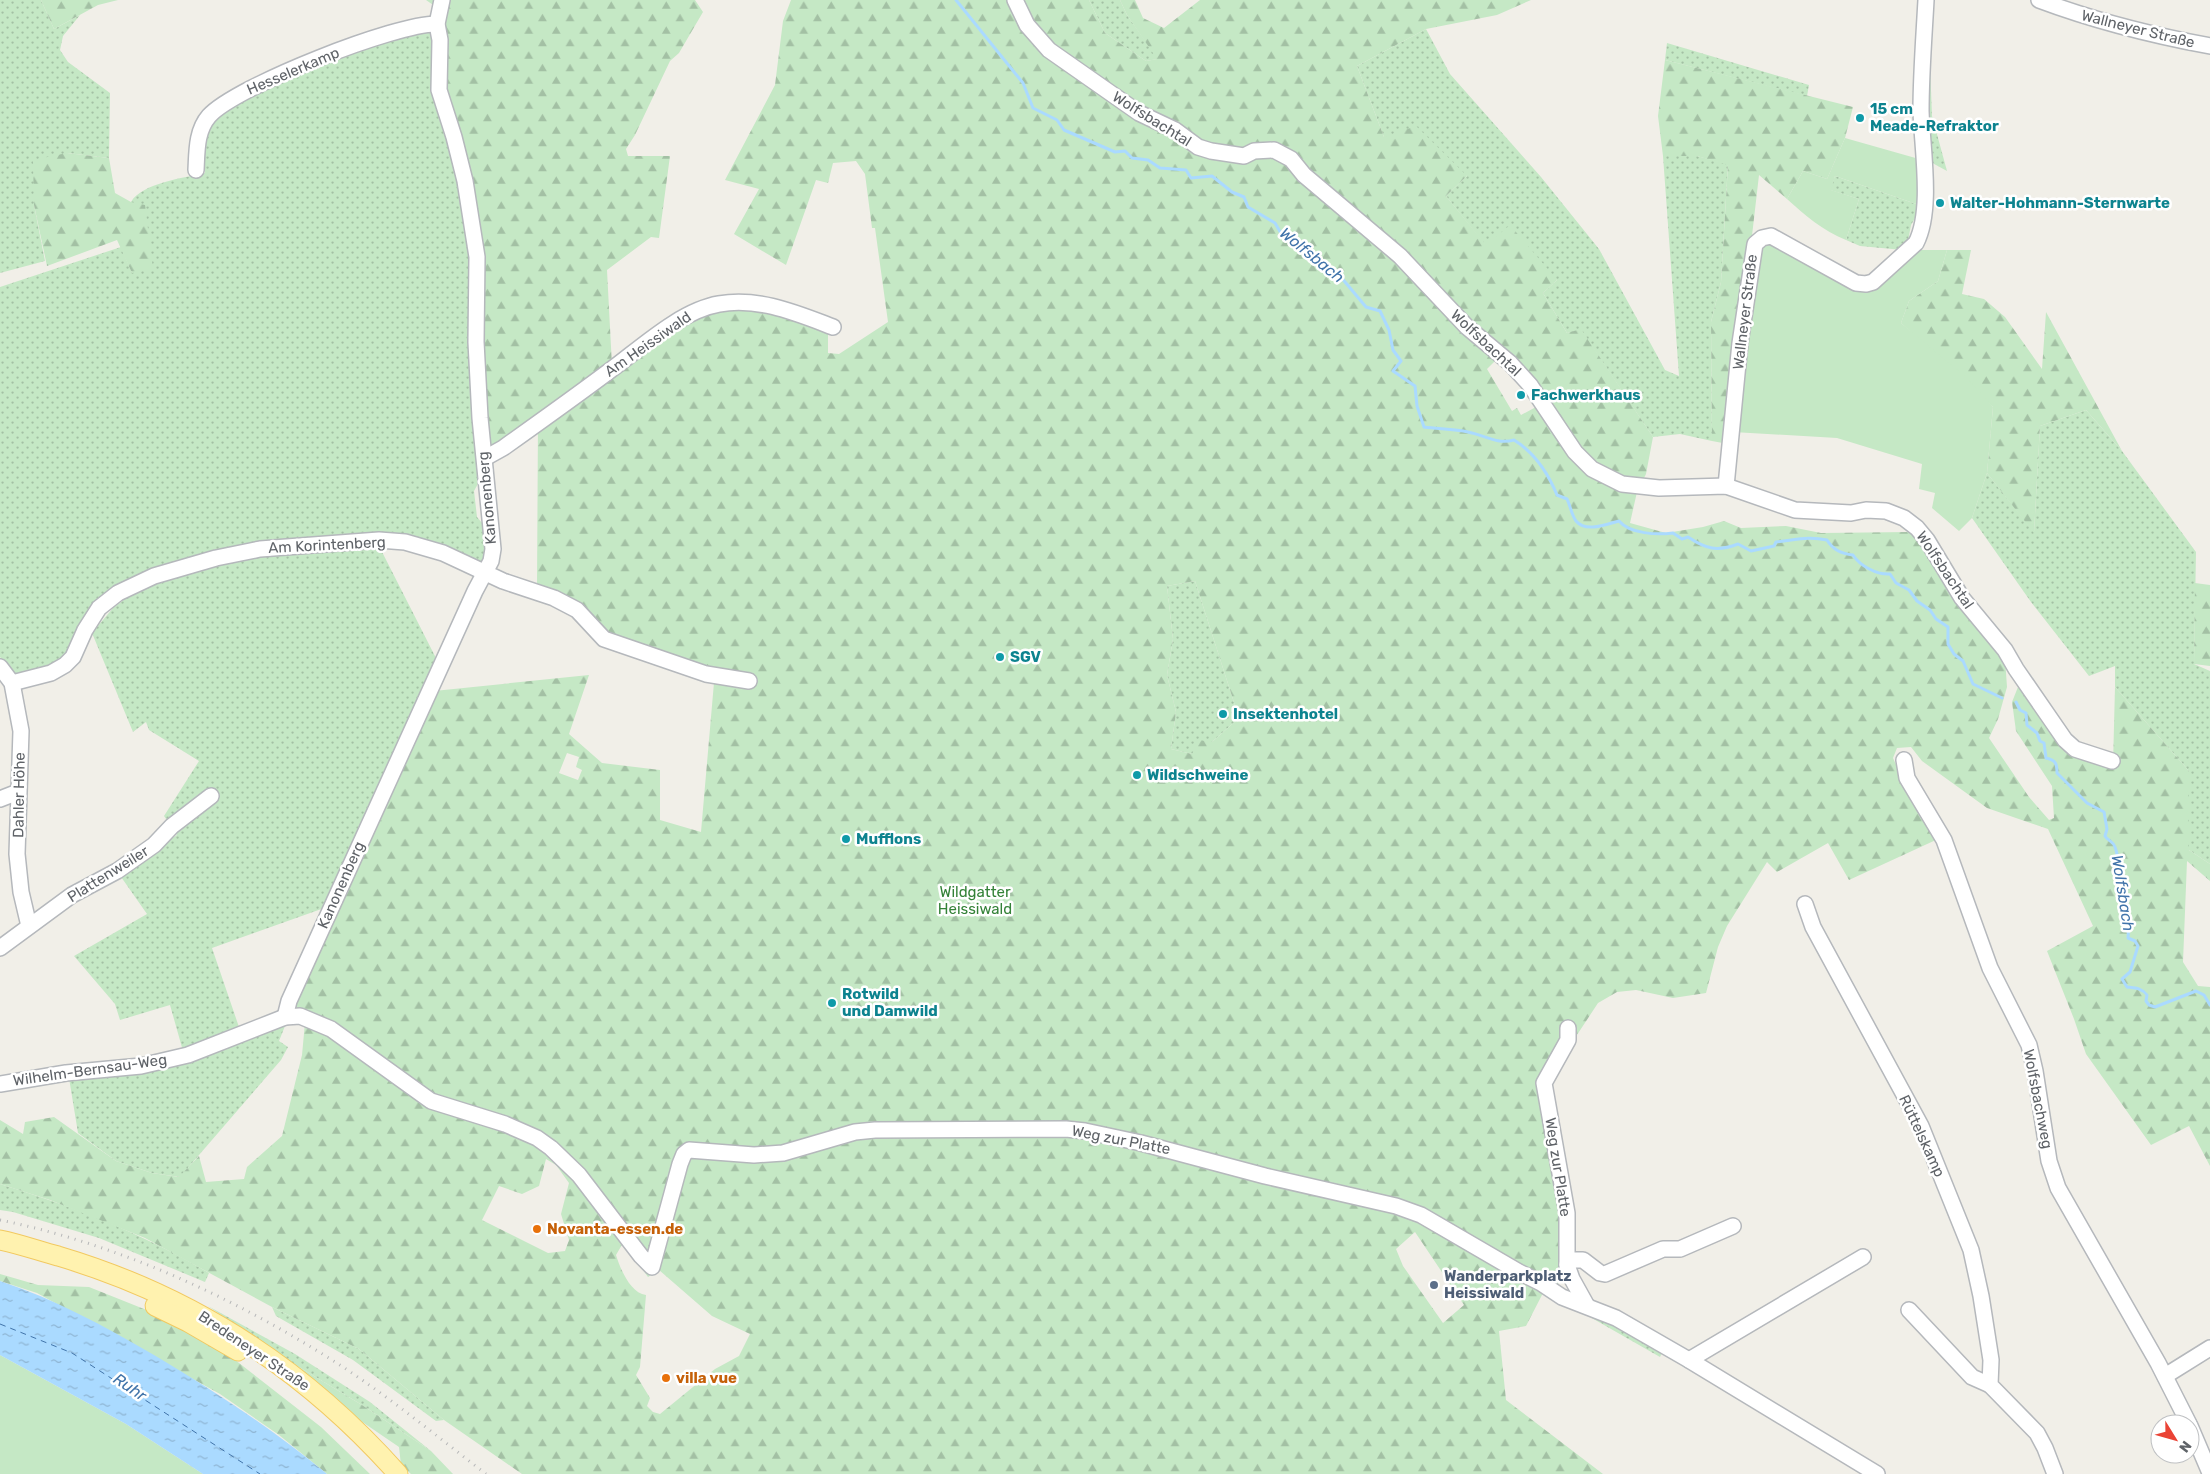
<svg xmlns="http://www.w3.org/2000/svg" width="2210" height="1474" font-family="Rubik,sans-serif">
	<style>
		.grass { fill: url(#grass-dots) }
		.forest { fill: url(#forest-firs); fill-rule: evenodd }
		.green { fill: #c5e8c5 }
		.water { fill: url(#water-ripples) }
		.lines { fill: none; stroke-linecap: round; stroke-linejoin: round }
		.stream { stroke: #aadaff; stroke-width: 3 }
		.ferry { stroke: #4174aa; stroke-width: 1; stroke-dasharray: 6 5; stroke-linecap: butt }
		.minor-casing { stroke: #b5b8bc; stroke-width: 18 }
		.major-casing { stroke: #f2c960; stroke-width: 21 }
		.minor { stroke: #fff; stroke-width: 15 }
		.major { stroke: #fff2af; stroke-width: 19 }
		.rail { stroke: #b6b7b8; stroke-width: 3; stroke-dasharray: 1 6; stroke-linecap: butt }
		.culture-dot { fill: #0f9aa8; stroke: #fff; stroke-width: 2 }
		.food-dot { fill: #e8710a; stroke: #fff; stroke-width: 2 }
		.service-dot { fill: #5c6f8a; stroke: #fff; stroke-width: 2 }
		.labels { text-anchor: middle; dominant-baseline: central; stroke-width: 5; stroke-linejoin: round; paint-order: stroke }
		.street-label { font-size: 15px; fill: #5f6368; stroke: #fff }
		.culture-label { font-size: 15px; font-weight: bold; fill: #0d838f; stroke: #fff; text-anchor: start }
		.park-label { font-size: 15px; fill: #348238; stroke: #fff }
		.food-label { font-size: 15px; font-weight: bold; fill: #c56008; stroke: #fff; text-anchor: start }
		.service-label { font-size: 15px; font-weight: bold; fill: #4e5e75; stroke: #fff; text-anchor: start }
		.water-label { font-size: 16px; font-style: italic; fill: #4174aa; stroke: #fff }
	</style>
	<defs>
		<pattern id="grass-dots" width="8" height="8" patternUnits="userSpaceOnUse" patternTransform="scale(1.25)"><rect width="8" height="8" fill="#c5e8c5"/><path d="M2 2h.1M6 6h.1" fill="none" stroke="#a3c0a4" stroke-width="1.8" stroke-linecap="round"/></pattern>
		<pattern id="forest-firs" width="22" height="20" patternUnits="userSpaceOnUse" patternTransform="scale(1.25)"><rect width="22" height="20" fill="#c5e8c5"/><path d="M5 1l3.5 6h-7zM16 11l3.5 6h-7z" fill="#a3c0a4"/></pattern>
		<pattern id="water-ripples" width="26" height="14" patternUnits="userSpaceOnUse" patternTransform="scale(1.25)"><rect width="26" height="14" fill="#aadaff"/><path d="M2 4q2-2 4 0t4 0M15 11q2-2 4 0t4 0" fill="none" stroke="#8eb4d2"/></pattern>
	</defs>
	<rect width="100%" height="100%" fill="#f1efe8"/>
	<g class="grass">
		<path d="M0,0H41L54,29L80,15L63,36L60,50L68,62L110,93L109,158L67,153L34,205L45,261L0,273Z"/>
		<path d="M1089,0H1120L1127,15L1158,59L1146,61L1105,33Z"/>
		<path d="M425,27L434,32L449,141L471,242L481,478L474,491L477,517L487,529L489,549L484,563L480,564L424,544L299,542L129,583L70,655L37,674H17L11,671L0,657V287L121,247L132,273L131,202C142,183 184,178 205,173L202,154L210,124L251,92L379,42Z"/>
		<path d="M1426,29L1450,74L1541,177L1599,249L1665,370L1679,376L1663,156H1697L1728,164L1721,282L1711,322L1712,441L1680,434L1653,437L1581,330L1567,333L1543,293L1557,280L1486,246L1446,196L1467,176L1384,137L1357,66Z"/>
		<path d="M1667,43L1809,85L1807,96L1665,60Z"/>
		<path d="M1927,64L1930,65L1932,116L1947,171L1925,159Z"/>
		<path d="M1835,176L1922,206L1911,225L1908,241L1903,250L1860,246L1846,240L1859,199L1830,190Z"/>
		<path d="M2086,410L2122,451L2196,552L2194,664L2210,671V864L2189,850V771L2115,687V666L2089,676L2031,602L1972,518L1987,473L2034,532L2040,426Z"/>
		<path d="M378,544L439,664L327,907L212,948L240,1030L183,1051L170,1005L120,1020L115,1004L74,956L147,914L119,874L177,835L164,816L199,761L149,730L146,722L133,732L92,633L113,608L140,588L236,556Z"/>
		<path d="M1195,581L1239,718L1212,742L1192,754L1171,749L1176,712L1167,675L1173,639L1167,586Z"/>
		<path d="M287,1021L279,1041L288,1047L281,1060L180,1177L152,1173L116,1161L78,1133L69,1078L149,1072Z"/>
		<path d="M0,1184C72,1206 144,1234 209,1273L205,1282L99,1238L13,1212L0,1210Z"/>
		<path d="M208,1306L295,1354L370,1402L431,1451L362,1405L289,1361Z"/>
		<path d="M272,1307L359,1349L444,1420L436,1421L353,1360L276,1316Z"/>
		<path d="M1594,1314L1663,1351L1660,1357L1590,1317Z"/>
	</g>
	<g class="forest">
		<path d="M41,0H118L98,5L54,29Z"/>
		<path d="M426,0H695L703,12L679,53L670,61L635,135L626,149L628,156H670L659,238L651,237L607,270L612,366C655,340 699,306 751,307C778,308 804,322 828,331V353L839,354L888,322L875,228H872L865,174L856,161L833,163L828,183L816,180L786,265L734,234L759,189L725,180L775,85L783,21L791,0H1089L1105,33L1146,61L1157,59L1127,15L1120,0H1135L1143,18L1164,28L1200,0H1531L1497,15L1426,29L1357,66L1384,137L1416,126L1467,176L1446,196L1486,245L1510,225L1557,280L1543,293L1567,333L1581,329L1653,437L1646,474L1637,492L1630,523L1666,533L1703,527L1724,521L1741,528L1786,526L1821,533L1910,532L1928,550L2005,658L2007,687L1998,719L1989,738L2029,797L2049,820L2054,818L2052,786L2016,731L2012,702L2020,682L2064,747L2113,765L2115,687L2189,771V850L2210,864V881L2187,861L2183,962L2198,986L2210,987V1166L2189,1126L2151,1145L2086,1054L2074,1019L2047,951L2093,926L2048,829L1987,808L1922,761L1911,747L1897,748L1893,758L1909,793L1938,839L1849,880L1828,843L1777,872L1767,862L1727,926L1718,947L1706,993L1673,998L1636,990L1617,992L1598,1003L1573,1041L1539,1081L1564,1216L1562,1281L1543,1293L1526,1326L1499,1331L1506,1400L1603,1474H522L444,1420L359,1349L272,1307L145,1238L50,1200L0,1184V1120L23,1134L25,1122L54,1117L116,1161L152,1173L179,1177L199,1156L206,1182L244,1179L247,1167L282,1136L302,1055L306,1012L295,1007L345,887L434,691L589,675L569,734L602,763L660,770V820L701,832L715,671L603,635L537,589L538,418L497,446L489,447L479,282L445,88L436,7ZM1503,353L1547,401L1521,415L1517,408L1512,411L1487,369ZM1195,581L1239,718L1212,742L1199,740L1192,754L1171,749L1176,712L1167,675L1173,639L1167,586ZM567,753L579,757L576,767L582,770L578,780L559,773ZM546,1159L556,1165L569,1183L561,1214L569,1240L565,1251L548,1253L482,1220L499,1186L522,1194L539,1186ZM1415,1232L1464,1305L1443,1323L1403,1266L1396,1249ZM623,1243L648,1277L659,1270L712,1316L750,1334L739,1356L715,1369L660,1414L653,1412L647,1406L650,1398L636,1375L640,1367L646,1295C630,1293 620,1268 616,1255Z"/>
		<path d="M1665,60L1853,107L1845,138L1827,179L1803,171L1787,199L1759,175L1728,444L1712,441L1711,322L1721,282L1728,165L1697,156H1663L1658,116Z"/>
		<path d="M67,153L109,158L115,193L131,202L145,205L153,269L132,273L117,240L47,266L34,205L33,160Z"/>
		<path d="M1947,250H1971L1962,294L1984,299L2005,317L2042,369L2046,312L2122,451L2086,410L2040,426L2034,533L1987,473L1993,407L1901,323L1909,301L1938,281Z"/>
		<path d="M2195,583L2210,585V666L2194,664Z"/>
		<path d="M0,1274L38,1285L89,1287L159,1315L216,1345L321,1427L370,1474H327L279,1435L220,1394L37,1293L0,1281Z"/>
		<path d="M289,1361L362,1405L431,1451L453,1474H411L401,1465L399,1447L355,1417Z"/>
	</g>
	<g class="green">
		<path d="M1845,138L1919,159L1922,206L1835,176L1831,190L1859,199L1846,240C1823,231 1805,215 1787,199L1803,171L1827,179Z"/>
		<path d="M1766,240L1856,286L1917,250H1947L1938,281L1909,301L1901,323L1968,379L1993,407L1987,473L1972,518L1959,531L1932,508L1935,493L1919,489L1922,464L1837,438L1733,432L1756,250Z"/>
		<path d="M0,1355L126,1424L203,1474H0Z"/>
	</g>
	<path class="water" d="M0,1281C55,1299 104,1326 154,1355C216,1392 271,1428 327,1474H203L126,1424L0,1355Z"/>
	<g class="lines">
		<g class="stream">
			<path d="M956,0L1023,83L1033,108L1057,120L1064,130L1115,152L1125,151L1132,158L1148,160L1160,168L1186,170L1191,178L1212,176L1232,192L1244,197L1248,207L1275,223L1282,235H1288L1303,252L1340,276L1366,307L1380,311L1389,330L1393,350L1401,361L1393,371L1415,386L1417,406L1424,427C1438,429 1454,429 1468,432C1484,435 1497,445 1514,440C1535,453 1548,473 1557,495L1567,499C1570,505 1572,516 1576,521C1586,533 1607,524 1619,521C1630,534 1657,535 1673,533L1682,539L1688,537C1706,549 1717,552 1738,544L1751,551L1774,546L1776,542C1797,540 1807,536 1827,540C1833,550 1842,554 1853,555C1860,566 1877,575 1890,574L1896,583L1909,590L1917,601L1930,610L1936,619L1948,627V644L1954,654L1963,661L1973,684L2002,698"/>
			<path d="M2016,702L2020,710L2026,713L2027,725L2037,733L2040,741L2044,743L2046,758C2056,760 2057,764 2057,773L2087,803L2104,812L2107,829L2105,836C2108,841 2113,841 2115,847C2121,862 2117,878 2120,893C2123,908 2130,923 2128,938L2135,941L2138,946L2130,972L2122,979L2127,987C2135,988 2142,988 2147,995L2146,1001L2149,1005L2155,1007L2196,991L2204,995L2210,1005"/>
		</g>
		<path class="ferry" d="M0,1324L72,1353L260,1474"/>
		<g class="minor-casing">
			<g id="minor">
				<path d="M1015,0L1027,25L1049,50L1139,113L1175,130L1198,147L1211,151L1244,156L1254,151L1274,150L1291,159L1304,175L1400,256L1467,327L1510,363L1530,385L1575,452L1592,469L1622,484L1659,488L1726,486L1795,510L1851,513L1866,510L1886,511L1904,518L1917,528L1927,540L1962,598L2005,650L2016,669L2065,740L2075,749L2112,761"/>
				<path d="M2039,0C2095,21 2151,35 2210,46"/>
				<path d="M196,170C197,152 196,131 209,116C236,86 397,23 437,24"/>
				<path d="M485,458L503,448C541,421 579,394 616,366C645,344 683,310 719,304C759,297 796,313 833,327"/>
				<path d="M1726,486L1740,343L1755,244L1762,238L1771,236L1856,283L1866,284L1873,282L1916,243C1933,210 1922,148 1921,111C1921,74 1924,37 1926,0"/>
				<path d="M0,667L12,683L21,731L17,854L21,892L29,926"/>
				<path d="M12,683L51,673L65,665L73,657L85,630L99,608L118,593L154,576L216,558L260,549L379,540L405,542L443,553L503,581L554,598L577,610L604,639L706,674L749,681"/>
				<path d="M1904,760L1907,778L1944,840L1990,968L2029,1045L2035,1071L2049,1161L2058,1188L2158,1363L2189,1424"/>
				<path d="M0,799L18,792"/>
				<path d="M1805,904L1813,927L1921,1126L1971,1250L1981,1296L1991,1360L1990,1385L2037,1433L2045,1448L2055,1474"/>
				<path d="M0,948L72,895L117,871L154,845L172,826L211,796"/>
				<path d="M285,1017L289,1001L475,591L491,561L493,549L480,418L476,342L477,257L465,181L454,137L439,90L440,40L437,24L442,0"/>
				<path d="M1568,1028V1040L1544,1083L1567,1213V1265L1572,1279L1587,1306"/>
				<path d="M0,1084L66,1073L141,1066L188,1055L285,1017L300,1016L331,1029L431,1101L505,1124L537,1138L551,1148L579,1175L641,1256L652,1267L680,1164L684,1154L689,1150L754,1155L783,1153L855,1132L875,1130L1066,1129L1085,1131L1141,1143L1265,1176L1396,1206L1421,1215L1519,1272L1541,1283L1562,1297L1616,1318L1689,1360L1877,1474"/>
				<path d="M1567,1265L1573,1260H1583L1600,1273L1605,1274L1663,1249H1680L1733,1226"/>
				<path d="M1909,1310L1972,1377L1990,1385"/>
				<path d="M1689,1360L1863,1257"/>
				<path d="M2165,1376L2210,1348"/>
				<path d="M2190,1426L2210,1473"/>
			</g>
		</g>
		<g class="major-casing">
			<g id="major">
				<path d="M0,1240C20,1244 39,1251 58,1256C193,1296 305,1369 398,1474"/>
				<path d="M155,1306L188,1322L238,1351"/>
			</g>
		</g>
		<use href="#minor" class="minor"/>
		<use href="#major" class="major"/>
		<path class="rail" d="M0,1220C122,1245 239,1300 343,1367C393,1400 439,1438 486,1474"/>
	</g>
	<g class="culture-dot">
		<circle cx="1860" cy="118" r="5"/>
		<circle cx="1940" cy="203" r="5"/>
		<circle cx="1521" cy="395" r="5"/>
		<circle cx="1000" cy="657" r="5"/>
		<circle cx="1223" cy="714" r="5"/>
		<circle cx="1137" cy="775" r="5"/>
		<circle cx="846" cy="839" r="5"/>
		<circle cx="832" cy="1003" r="5"/>
	</g>
	<g class="food-dot">
		<circle cx="537" cy="1229" r="5"/>
		<circle cx="666" cy="1378" r="5"/>
	</g>
	<circle class="service-dot" cx="1434" cy="1285" r="5"/>
	<g class="labels">
		<g class="street-label">
			<text transform="translate(2138 29) rotate(14)">Wallneyer Straße</text>
			<text transform="translate(293 71) rotate(-23)">Hesselerkamp</text>
			<text transform="translate(1152 119) rotate(32)">Wolfsbachtal</text>
			<text transform="translate(1745 312) rotate(-83)">Wallneyer Straße</text>
			<text transform="translate(1486 343) rotate(43)">Wolfsbachtal</text>
			<text transform="translate(648 344) rotate(-35)">Am Heissiwald</text>
			<text transform="translate(487 498) rotate(-95)">Kanonenberg</text>
			<text transform="translate(327 545) rotate(-3)">Am Korintenberg</text>
			<text transform="translate(1945 570) rotate(56)">Wolfsbachtal</text>
			<text transform="translate(19 795) rotate(-89)">Dahler Höhe</text>
			<text transform="translate(108 874) rotate(-32)">Plattenweiler</text>
			<text transform="translate(341 885) rotate(-66)">Kanonenberg</text>
			<text transform="translate(90 1070) rotate(-8)">Wilhelm-Bernsau-Weg</text>
			<text transform="translate(2038 1099) rotate(79)">Wolfsbachweg</text>
			<text transform="translate(1922 1136) rotate(65)">Rüttelskamp</text>
			<text transform="translate(1121 1140) rotate(11)">Weg zur Platte</text>
			<text transform="translate(1558 1167) rotate(81)">Weg zur Platte</text>
			<text transform="translate(254 1351) rotate(34)">Bredeneyer Straße</text>
		</g>
		<g class="culture-label">
			<text x="1870" y="109">15 cm<tspan x="1870" dy="17">Meade-Refraktor</tspan></text>
			<text x="1950" y="203">Walter-Hohmann-Sternwarte</text>
			<text x="1531" y="395">Fachwerkhaus</text>
			<text x="1010" y="657">SGV</text>
			<text x="1233" y="714">Insektenhotel</text>
			<text x="1147" y="775">Wildschweine</text>
			<text x="856" y="839">Mufflons</text>
			<text x="842" y="994">Rotwild<tspan x="842" dy="17">und Damwild</tspan></text>
		</g>
		<g class="park-label">
			<text x="975" y="892">Wildgatter<tspan x="975" dy="17">Heissiwald</tspan></text>
		</g>
		<g class="food-label">
			<text x="547" y="1229">Novanta-essen.de</text>
			<text x="676" y="1378">villa vue</text>
		</g>
		<g class="service-label">
			<text x="1444" y="1276">Wanderparkplatz<tspan x="1444" dy="17">Heissiwald</tspan></text>
		</g>
		<g class="water-label">
			<text transform="translate(1312 255) rotate(39)">Wolfsbach</text>
			<text transform="translate(2123 893) rotate(81)">Wolfsbach</text>
			<text transform="translate(130 1387) rotate(34)">Ruhr</text>
		</g>
	</g>
	<g transform="translate(2175 1439) rotate(127)"><circle r="24" fill="#ffffff" stroke="#bfc1c3"/>
	<path d="M0-4L9 19L0 12L-9 19Z" fill="#ea4335"/>
	<text y="-8" font-size="14" font-weight="bold" text-anchor="middle" fill="#5f6368">N</text>
	</g>
</svg>
